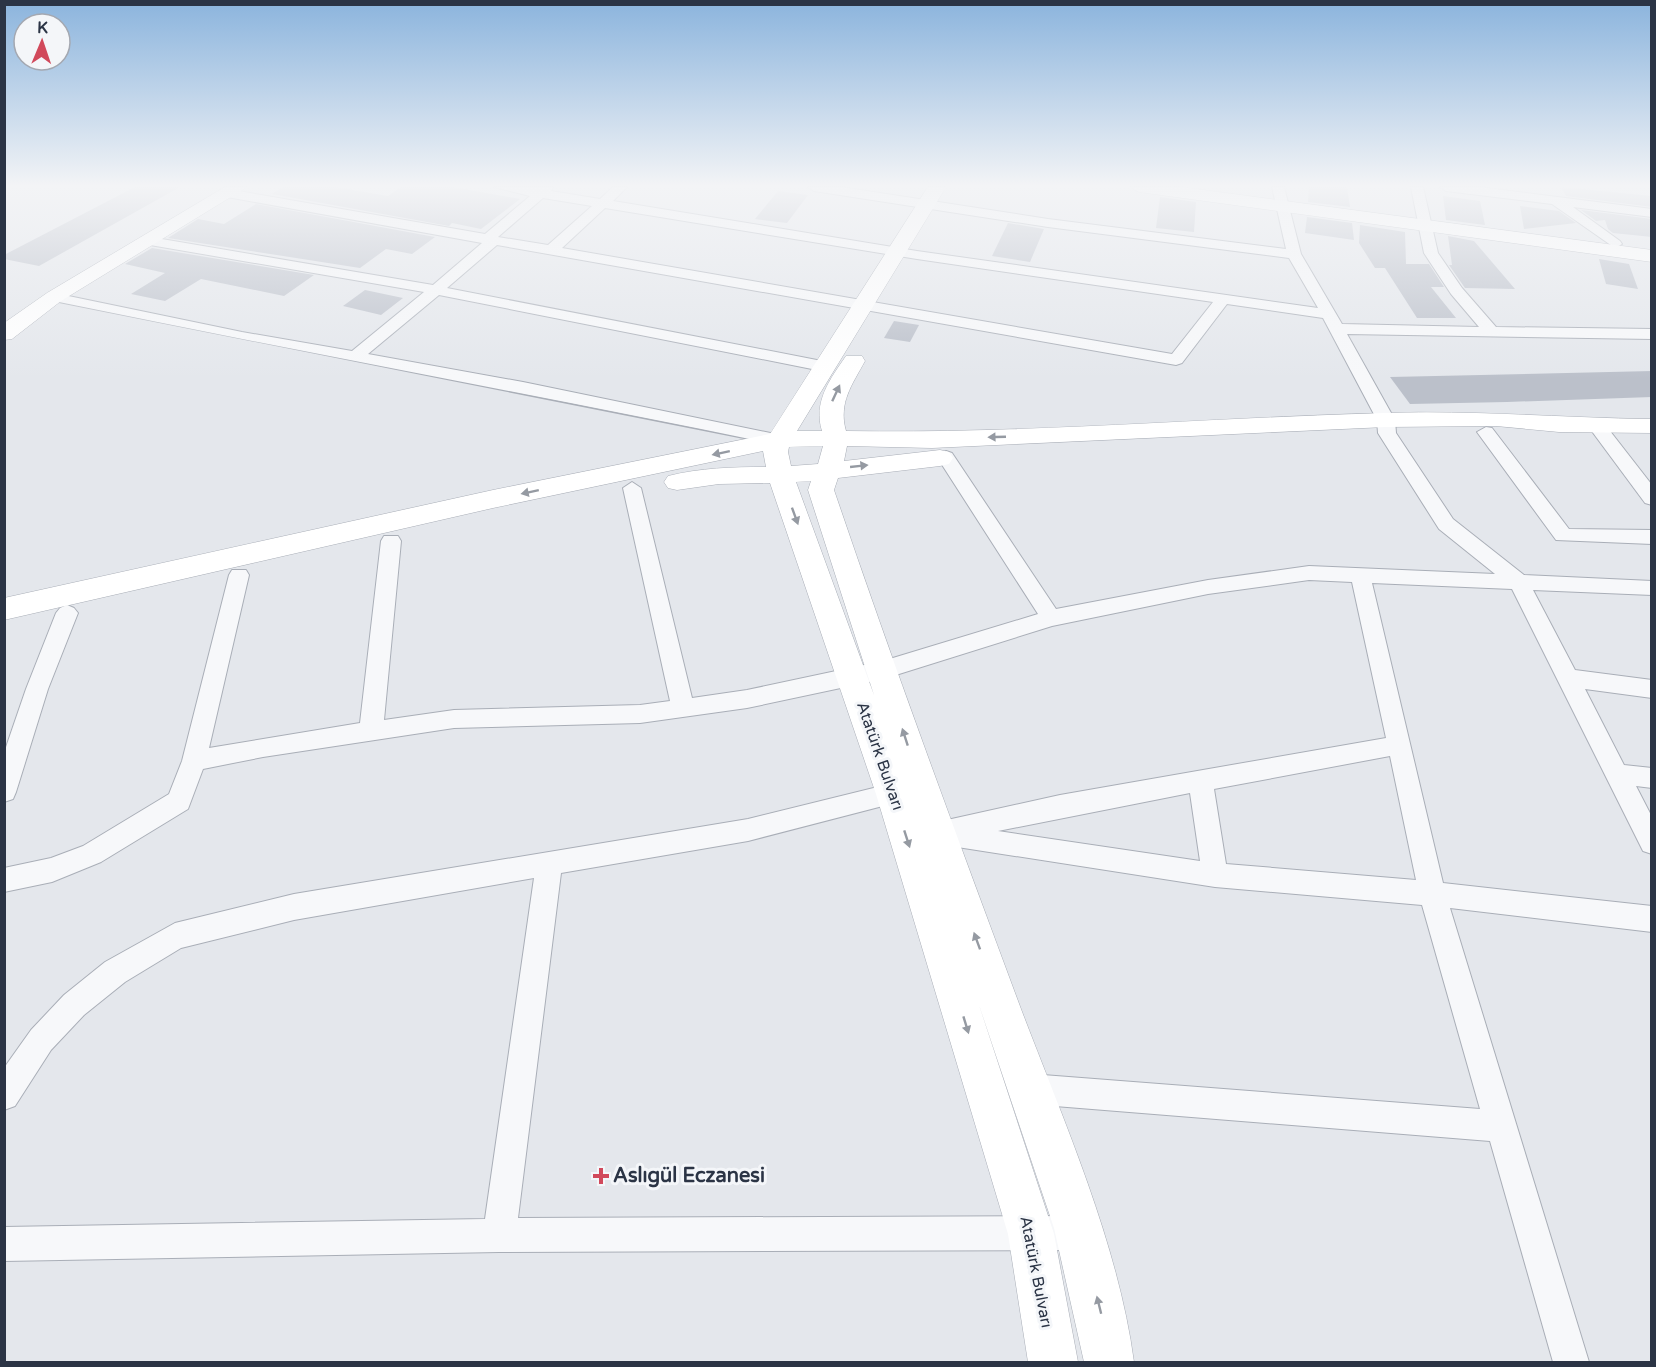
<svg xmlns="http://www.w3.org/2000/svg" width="1656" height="1367" font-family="'Varela Round',sans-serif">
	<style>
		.building { fill: #bbc0ca }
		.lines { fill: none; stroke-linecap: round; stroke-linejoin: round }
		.street-casing { stroke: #a9aeb7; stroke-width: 2 }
		.secondary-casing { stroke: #a9aeb7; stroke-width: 1 }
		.street { fill: #f7f8fa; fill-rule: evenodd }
		.secondary { fill: #fff; fill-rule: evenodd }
		.oneway { fill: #959aa2 }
		.poi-dot { fill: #d1495b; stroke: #f4f6f9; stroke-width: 2 }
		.labels { text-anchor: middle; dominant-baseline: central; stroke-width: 6; stroke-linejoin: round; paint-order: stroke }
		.street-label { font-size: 16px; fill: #2b3445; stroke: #f4f6f9 }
		.near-poi-label { font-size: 20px; font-weight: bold; fill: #2b3445; stroke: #f4f6f9; text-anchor: start }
	</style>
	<rect width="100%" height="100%" fill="#e4e7ec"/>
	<g class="building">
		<path d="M135,187H180L39,266L4,259V255Z"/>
		<path d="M283,187H335L388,196L401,187H453L520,199L481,229L452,223L449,226L272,194Z"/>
		<path d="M1309,187H1347L1350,207L1308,202Z"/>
		<path d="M1561,187L1652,196V207L1566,196Z"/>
		<path d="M778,191L808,195L787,223L755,219Z"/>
		<path d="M1443,196L1480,201L1485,225L1446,220Z"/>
		<path d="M1160,197L1196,202L1194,232L1156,228Z"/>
		<path d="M256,204L435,237L412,254L386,249L360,268L168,238L198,219L224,224Z"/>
		<path d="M1520,206L1559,211L1576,223L1524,229Z"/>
		<path d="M1581,210L1652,219V237L1613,233L1608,229L1605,220L1596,221Z"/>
		<path d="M1307,217L1352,223L1354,240L1305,233Z"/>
		<path d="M1008,223L1044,229L1030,262L992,256Z"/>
		<path d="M1360,225L1405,232L1406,264H1429L1444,287H1431L1456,318H1417L1385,268H1375L1359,243Z"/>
		<path d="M1448,236L1474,241L1515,289L1465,288L1449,265H1452Z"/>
		<path d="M152,248L314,275L284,296L201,279L165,301L131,294L165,273L125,264Z"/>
		<path d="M1599,259L1629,264L1638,289L1606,284Z"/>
		<path d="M365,290L403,298L381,315L343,306Z"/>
		<path d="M894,321L919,325L910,342L884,338Z"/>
		<path d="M1652,371V397L1507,402L1410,404L1390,377Z"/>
	</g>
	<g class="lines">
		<g class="street-casing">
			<g id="street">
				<path d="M494,187H553L551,191L600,199L613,187H627L613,201L917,251L1318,308L1289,258L1048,227L814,191L808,187H841L1048,219L1286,249L1272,187H1284L1301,254L1342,324L1479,327L1451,294L1424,253L1411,187H1423L1438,253L1462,288L1496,327L1652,329V339L1347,334L1395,420L1396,433L1453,519L1524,575L1652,581V595L1533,590L1575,670L1652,680V698L1585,689L1624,765L1652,768V788L1636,786L1652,817V854L1643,851L1512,589L1372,583L1443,883L1652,906V932L1450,908L1589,1362H1553L1490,1141L1030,1104L1019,1100L1015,1089L1019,1078L1030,1074L1480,1109L1422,905L1215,887L938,844L929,841L925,833L929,825L938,822L1060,795L1386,738L1352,582L1309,580L1208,594L1052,626L883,679L747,708L640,723L454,728L263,757L203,769L188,809L101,862L52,882L4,892V868L51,858L83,846L169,794L182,761L229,575L232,570H246L249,575L209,748L360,723L381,541L384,536H398L401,541L384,720L454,710L640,705L670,701L623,488L632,482L641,488L692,698L747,690L883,661L1038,614L937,457L946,451L952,453L1056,609L1208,580L1309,566L1495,574L1439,529L1378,433L1377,420L1323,318L1227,304L1182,363L1176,365L497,245L447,288L827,362L835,367L827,372L439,295L368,354L523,382L785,436L788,440L785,444L779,445C538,395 295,351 54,301L47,297L54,293L242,332L352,351L424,292L150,245L143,241L150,237L433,285L482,243L227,197L221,193L227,189L485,234L530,196ZM543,198L592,206L548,245L498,237ZM605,208L917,259L1213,302L1172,354L562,248ZM1390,756L1416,880L1226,864L1214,789ZM1190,793L1200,861L998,831Z"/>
				<path d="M1440,187H1479L1652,209V217L1573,207L1620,241L1622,244L1615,248L1552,204L1446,191Z"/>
				<path d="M1597,421L1603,422L1652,485V505L1645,503L1588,426Z"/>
				<path d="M1486,427L1492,428L1569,529L1652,530V544L1556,540L1477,432Z"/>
				<path d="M67,605L74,608L78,613L48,689L16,792L13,799L4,802V753L26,689L56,613L60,608Z"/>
				<path d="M906,780L915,783L918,790L915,797L906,800L748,841L561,873L518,1218L1080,1216L1092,1221L1097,1233L1092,1245L1080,1250L499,1252L4,1261V1227L485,1219L534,878L294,920L181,948L125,982L84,1015L51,1050L15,1106L4,1110V1068L31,1030L64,995L105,962L175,923L294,894L748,819Z"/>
			</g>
		</g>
		<g class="secondary-casing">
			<g id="secondary">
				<path d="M225,187H247L61,301L12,339L4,340V323L47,293Z"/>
				<path d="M928,187H946L797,431H822C813,402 830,379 846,356H862L865,361C852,385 838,403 846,431C1026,434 1205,418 1385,413C1474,410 1562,418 1652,419V433L1559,432L1496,426L1386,427L932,448L847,446L844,461L940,450L949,452L953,458L949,464L940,466L838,478L834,490C893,664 957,837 1021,1009C1064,1122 1118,1243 1134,1362H1084L1054,1228L979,1005L1054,1234L1078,1362H1028L1008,1234L876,794L770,483L719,484L677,490L668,488L664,482L668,476C700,468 733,467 766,467L763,451L493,508L4,620V598L493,490L770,434ZM823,446L818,464L791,466L788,452L789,447ZM811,481L808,490L874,695L796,482Z"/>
				<path d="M1130,187H1181L1652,250V262L1139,192Z"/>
			</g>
		</g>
		<use href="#street" class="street"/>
		<use href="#secondary" class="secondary"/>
	</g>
	<defs><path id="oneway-solid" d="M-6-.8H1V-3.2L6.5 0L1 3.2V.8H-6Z" transform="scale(1.5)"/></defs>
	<g class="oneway">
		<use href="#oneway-solid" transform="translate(836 393) rotate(-65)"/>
		<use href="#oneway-solid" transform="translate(997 437) rotate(178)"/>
		<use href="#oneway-solid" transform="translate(721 453) rotate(168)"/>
		<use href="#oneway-solid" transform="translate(859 466) rotate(-6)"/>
		<use href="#oneway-solid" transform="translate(530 492) rotate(168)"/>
		<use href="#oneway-solid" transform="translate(795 516) rotate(70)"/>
		<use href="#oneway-solid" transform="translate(905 737) rotate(-108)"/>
		<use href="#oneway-solid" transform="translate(907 839) rotate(72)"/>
		<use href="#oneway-solid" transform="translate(977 941) rotate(-110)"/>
		<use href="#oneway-solid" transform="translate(966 1025) rotate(73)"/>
		<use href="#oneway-solid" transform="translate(1099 1305) rotate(-104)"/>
	</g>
	<linearGradient id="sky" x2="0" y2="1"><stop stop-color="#8bb4dd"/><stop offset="0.49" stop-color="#f3f4f6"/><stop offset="1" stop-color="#f3f4f6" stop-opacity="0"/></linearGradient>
	<rect width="1656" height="379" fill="url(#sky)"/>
	<path class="poi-dot" d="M598 1167h6v6h6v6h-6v6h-6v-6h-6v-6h6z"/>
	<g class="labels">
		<g class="street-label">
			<text transform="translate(880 756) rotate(71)">Atatürk Bulvarı</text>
			<text transform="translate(1036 1272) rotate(79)">Atatürk Bulvarı</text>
		</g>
		<g class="near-poi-label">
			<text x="613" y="1176">Aslıgül Eczanesi</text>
		</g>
	</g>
	<rect width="1656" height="1367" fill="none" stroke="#2b3445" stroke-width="12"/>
	<g transform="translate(42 42) rotate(2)"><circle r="28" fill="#f4f6f9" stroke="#a4a8b1" stroke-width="1.5"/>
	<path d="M0-4.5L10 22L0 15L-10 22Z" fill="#d1495b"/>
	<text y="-9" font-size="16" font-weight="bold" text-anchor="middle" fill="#2b3445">K</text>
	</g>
</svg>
